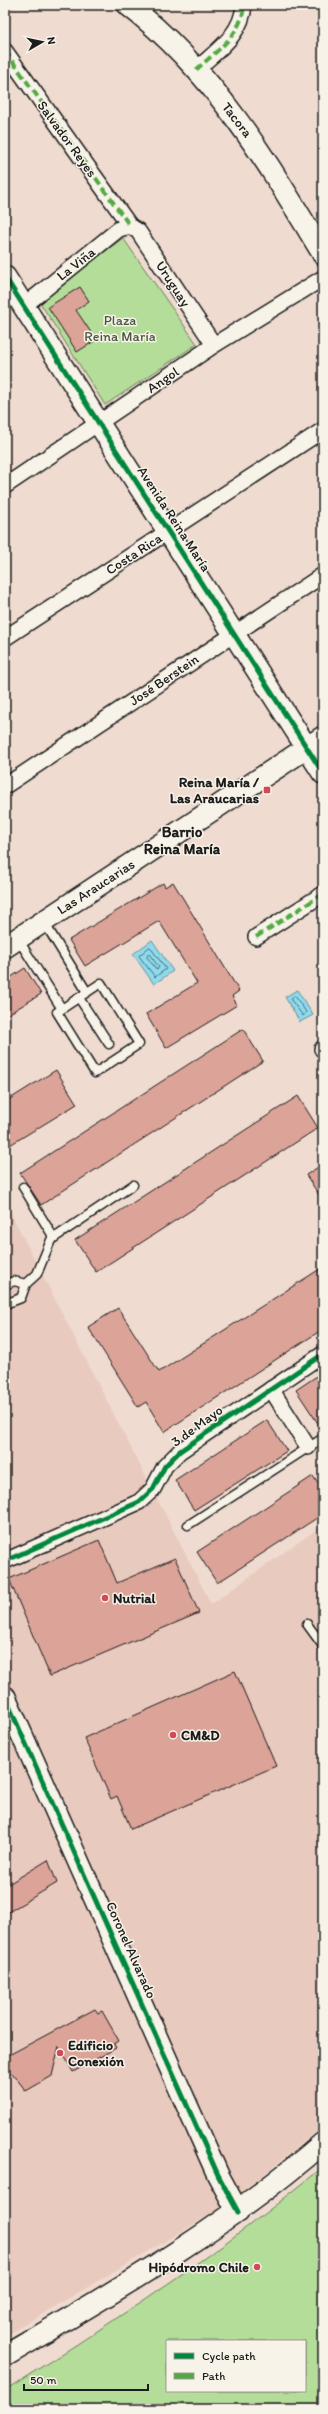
<svg xmlns="http://www.w3.org/2000/svg" width="328" height="2414" font-family="Itim,sans-serif">
	<style>
		.built { fill: #e9cabf }
		.green { fill: #b4dd99; stroke: #687c5a; fill-rule: evenodd }
		.water { fill: #8edbee; stroke: #608f9a }
		.lines { fill: none; stroke-linecap: round; stroke-linejoin: round }
		.shore { stroke: #4a6870; stroke-width: 1 }
		.building { fill: #dca398; stroke: #1c1c1c }
		.lane-casing { stroke: #1c1c1c; stroke-width: 11 }
		.street-casing { stroke: #1c1c1c; stroke-width: 18 }
		.secondary-casing { stroke: #1c1c1c; stroke-width: 24 }
		.lane { stroke: #f7f3e8; stroke-width: 8 }
		.street { stroke: #f7f3e8; stroke-width: 15 }
		.secondary { stroke: #f7f3e8; stroke-width: 21 }
		.quiet { stroke: #52a943; stroke-width: 4; stroke-dasharray: 8 4; stroke-linecap: butt }
		.cycleway-casing { stroke: #f7f3e8; stroke-width: 8 }
		.cycleway { stroke: #00873e; stroke-width: 5 }
		.poi-dot { fill: #d1495b; stroke: #f7f3e8; stroke-width: 1.5 }
		.labels { text-anchor: middle; dominant-baseline: central; stroke-width: 3; stroke-linejoin: round; paint-order: stroke }
		.street-label { font-size: 14px; fill: #1c1c1c; stroke: #f7f3e8 }
		.park-label { font-size: 14px; fill: #4a5642; stroke: #f7f3e8 }
		.poi-label { font-size: 14px; font-weight: bold; fill: #1c1c1c; stroke: #f7f3e8; text-anchor: start }
		.neighbourhood-label { font-size: 15px; font-weight: bold; fill: #1c1c1c; stroke: #f7f3e8 }
	</style>
	<rect width="100%" height="100%" fill="#efdbd0"/>
	<filter id="ink" filterUnits="userSpaceOnUse"><feTurbulence type="fractalNoise" baseFrequency=".025" numOctaves="2"/><feDisplacementMap in="SourceGraphic" scale="8" xChannelSelector="R" yChannelSelector="G"/><feConvolveMatrix kernelMatrix="1 2 1 2 8 2 1 2 1" color-interpolation-filters="sRGB"/></filter>
	<g filter="url(#ink)">
		<path class="built" d="M5,1202L211,1604L323,1525V2127L223,2207L5,2336Z"/>
		<g class="green">
			<path d="M123,238L197,344L105,405L39,301Z"/>
			<path d="M323,2167V2409H5V2390C115,2321 223,2250 323,2167ZM167,2341H305V2391H167Z"/>
		</g>
		<g class="water">
			<path d="M152,940L173,971L154,984L133,954Z"/>
			<path d="M297,990L313,1015L300,1022L285,997Z"/>
		</g>
		<g class="lines">
			<g class="shore">
				<path d="M150,947L166,969L155,977L139,956Z"/>
				<path d="M149,954L159,967L157,970L147,957Z"/>
				<path d="M295,996L306,1012L303,1016L291,1000Z"/>
			</g>
		</g>
		<g class="building">
			<path d="M80,287L89,301L76,310L96,340L77,352L48,307Z"/>
			<path d="M173,882L239,991L232,996L237,1005L166,1048L146,1014L197,983L159,921L85,966L69,940L163,883L165,887Z"/>
			<path d="M25,968L41,994L5,1016V981Z"/>
			<path d="M243,1029L263,1061L41,1205L20,1173Z"/>
			<path d="M56,1070L77,1104L5,1148V1102Z"/>
			<path d="M298,1096L318,1128L96,1272L75,1240Z"/>
			<path d="M323,1164V1201L306,1175Z"/>
			<path d="M323,1267V1329L164,1432L146,1402L138,1407L88,1327L118,1308L159,1372Z"/>
			<path d="M323,1372V1431L296,1390Z"/>
			<path d="M267,1420L287,1451L194,1510L175,1480Z"/>
			<path d="M313,1476L323,1491V1514L217,1583L197,1552Z"/>
			<path d="M99,1540L117,1583L175,1558L199,1613L50,1676L9,1579Z"/>
			<path d="M235,1671L276,1766L131,1829L117,1796L111,1799L84,1738Z"/>
			<path d="M48,1860L57,1883L5,1914V1886Z"/>
			<path d="M95,2009L98,2013L102,2011L119,2041L114,2044L116,2048L73,2072L59,2046L52,2076L26,2091L12,2073L5,2077V2057Z"/>
		</g>
		<g class="lines">
			<g class="lane-casing">
				<g id="lane">
					<path d="M44,922L87,992"/>
					<path d="M18,939L62,1009"/>
					<path d="M101,983L139,1044L95,1073L57,1012Z"/>
					<path d="M79,998L109,1044"/>
					<path d="M23,1187L54,1238"/>
					<path d="M5,1285L14,1281L26,1284"/>
					<path d="M5,1304L21,1298L26,1284L37,1274L51,1240L133,1185"/>
					<path d="M188,1525L323,1438"/>
					<path d="M307,1624L323,1646"/>
				</g>
			</g>
			<g class="street-casing">
				<g id="street">
					<path d="M5,51L130,226"/>
					<path d="M196,70C216,51 242,35 244,5"/>
					<path d="M24,306L119,229L130,226L138,231L214,345"/>
					<path d="M5,486L214,345L323,278"/>
					<path d="M5,638L323,430"/>
					<path d="M5,786L323,575"/>
					<path d="M256,937L323,894"/>
					<path d="M322,1049L323,1048"/>
					<path d="M271,1389L308,1447"/>
					<path d="M5,1561L139,1502L153,1489L165,1466L180,1451L323,1354"/>
				</g>
			</g>
			<g class="secondary-casing">
				<g id="secondary">
					<path d="M128,5C213,70 269,164 323,254"/>
					<path d="M5,277L323,773"/>
					<path d="M5,947L323,737"/>
					<path d="M5,1697L218,2175L238,2212"/>
					<path d="M5,2356C117,2290 224,2229 323,2143"/>
				</g>
			</g>
			<use href="#lane" class="lane"/>
			<use href="#street" class="street"/>
			<use href="#secondary" class="secondary"/>
			<g class="quiet">
				<path d="M5,51L130,226"/>
				<path d="M196,70C216,51 242,35 244,5"/>
				<path d="M256,937L323,894"/>
				<path d="M322,1049L323,1048"/>
			</g>
			<g class="cycleway-casing">
				<g id="cycleway">
					<path d="M5,277L323,773"/>
					<path d="M5,1561L139,1502L153,1489L165,1466L180,1451L323,1354"/>
					<path d="M5,1697L218,2175L238,2212"/>
				</g>
			</g>
			<use href="#cycleway" class="cycleway"/>
		</g>
	</g>
	<g class="poi-dot">
		<rect x="263" y="786" width="8" height="8" rx="2"/>
		<circle cx="105" cy="1598" r="4"/>
		<circle cx="173" cy="1735" r="4"/>
		<circle cx="60" cy="2053" r="4"/>
		<circle cx="257" cy="2267" r="4"/>
	</g>
	<g class="labels">
		<g class="street-label">
			<text transform="translate(237 120) rotate(52)">Tacora</text>
			<text transform="translate(67 139) rotate(54)">Salvador Reyes</text>
			<text transform="translate(76 264) rotate(-38)">La Viña</text>
			<text transform="translate(173 284) rotate(57)">Uruguay</text>
			<text transform="translate(163 380) rotate(-34)">Angol</text>
			<text transform="translate(174 519) rotate(57)">Avenida Reina María</text>
			<text transform="translate(134 554) rotate(-33)">Costa Rica</text>
			<text transform="translate(164 680) rotate(-34)">José Berstein</text>
			<text transform="translate(96 887) rotate(-33)">Las Araucarias</text>
			<text transform="translate(197 1426) rotate(-36)">3 de Mayo</text>
			<text transform="translate(131 1950) rotate(66)">Coronel Alvarado</text>
		</g>
		<g class="park-label">
			<text x="120" y="320">Plaza<tspan x="120" dy="16">Reina María</tspan></text>
		</g>
		<g class="poi-label">
			<text x="259" y="782" text-anchor="end">Reina María /<tspan x="259" dy="16">Las Araucarias</tspan></text>
			<text x="113" y="1598">Nutrial</text>
			<text x="181" y="1735">CM&amp;D</text>
			<text x="68" y="2045">Edificio<tspan x="68" dy="16">Conexión</tspan></text>
			<text x="249" y="2267" text-anchor="end">Hipódromo Chile</text>
		</g>
		<g class="neighbourhood-label">
			<text x="182" y="832">Barrio<tspan x="182" dy="17">Reina María</tspan></text>
		</g>
	</g>
	<rect width="328" height="2414" fill="none" stroke="#f7f3e8" stroke-width="20"/>
	<rect x="10" y="10" width="308" height="2394" fill="none" stroke="#1c1c1c" stroke-width="1.5" filter="url(#ink)"/>
	<rect x="166" y="2340" width="140" height="52" fill="#f7f3e8" stroke="#9f9d96"/>
	<rect x="174" y="2353" width="20" height="6" fill="#00873e" stroke="#9f9d96"/>
	<text x="202" y="2360" font-size="12" fill="#1c1c1c">Cycle path</text>
	<rect x="174" y="2373" width="20" height="6" fill="#52a943" stroke="#9f9d96"/>
	<text x="202" y="2380" font-size="12" fill="#1c1c1c">Path</text>
	<g transform="translate(42 42) rotate(81)" stroke="#f7f3e8" stroke-width="3" paint-order="stroke">
	<path d="M0-3L7 15L0 10L-7 15Z" fill="#1c1c1c"/>
	<text y="-6" font-size="11" font-weight="bold" text-anchor="middle" fill="#1c1c1c">N</text>
	</g>
	<path d="M24 2384v6h124v-6" fill="none" stroke="#1c1c1c" stroke-width="2"/>
	<text x="30" y="2384" font-size="12" fill="#1c1c1c" stroke="#f7f3e8" stroke-width="3" paint-order="stroke">50 m</text>
</svg>
